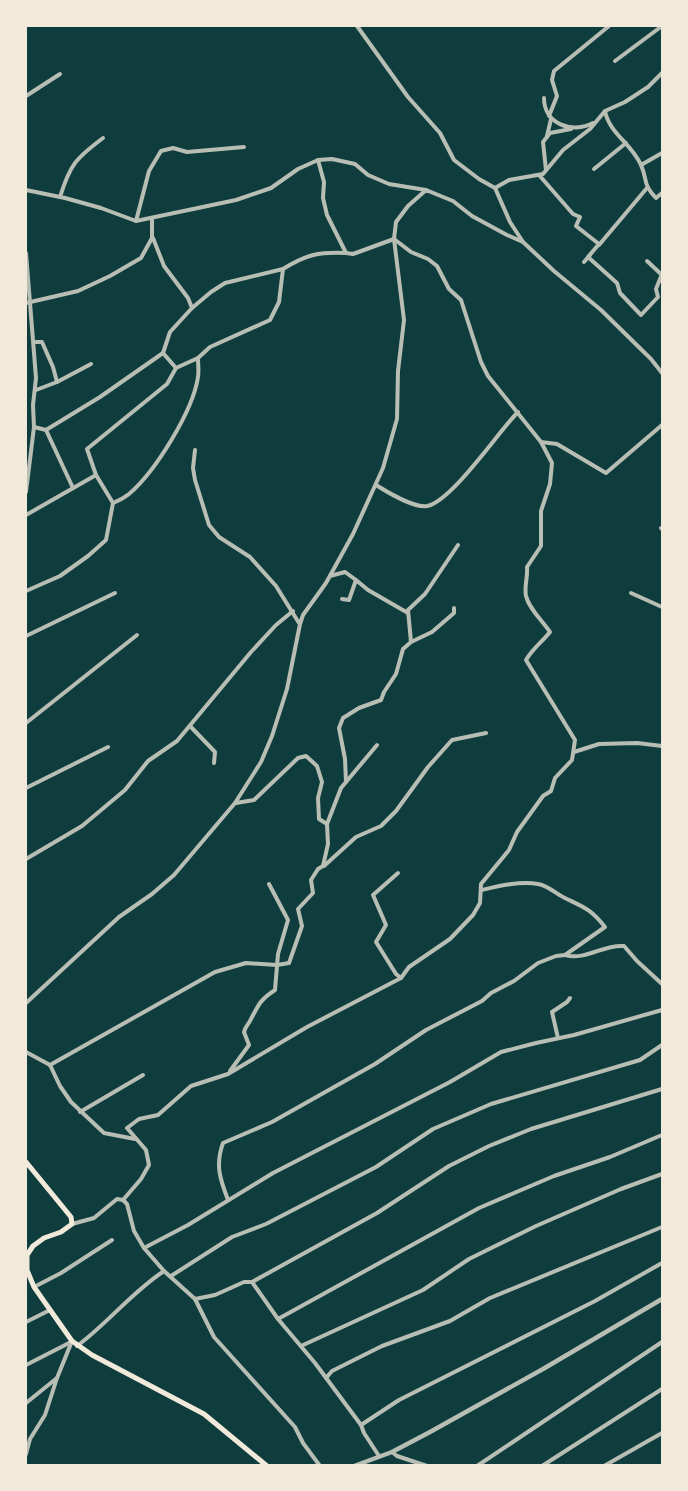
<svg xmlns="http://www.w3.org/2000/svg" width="688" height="1491" font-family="'Nunito Sans',sans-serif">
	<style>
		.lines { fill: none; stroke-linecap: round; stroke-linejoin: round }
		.minor { stroke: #b8beb3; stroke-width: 4 }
		.tertiary { stroke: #b8beb3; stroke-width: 4.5 }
		.secondary { stroke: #f1e9da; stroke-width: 5 }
	</style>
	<rect width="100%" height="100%" fill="#0f3d3e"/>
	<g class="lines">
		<g class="minor">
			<path d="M357,26L408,97L440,133L454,160L479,179L495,188L510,222L523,242"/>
			<path d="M615,61L662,26"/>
			<path d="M26,96L60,74"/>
			<path d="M544,98C544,124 572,134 593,123"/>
			<path d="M605,111C609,133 632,144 641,165C648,181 642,183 656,198L662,193"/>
			<path d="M549,116L557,96L552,80L554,71L609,26"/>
			<path d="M547,136L551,119"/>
			<path d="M318,160L324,182L323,198L327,215L346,253L353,254L394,239L411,252L428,259L437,266L449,289L461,300L481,362L488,376L541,442L557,444L606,473L662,425"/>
			<path d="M641,165L662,153"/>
			<path d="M594,169L626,143"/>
			<path d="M546,170L543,142L550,133L571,129"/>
			<path d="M539,175L573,214L580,217L576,226L599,244L588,257L617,283L620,293L641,315L658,297L656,289L662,274"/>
			<path d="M495,188L509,180L543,174L563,150L590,129L605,111L625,102L648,87L662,73"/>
			<path d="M26,190L65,198L101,208L136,221L236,200L271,188L298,169L318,160L332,159L355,164L368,175L389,184L426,190"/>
			<path d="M60,197C70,165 75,159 103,138"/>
			<path d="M136,221L149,171L161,151L173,148L187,152L244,147"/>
			<path d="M153,238L164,266L188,298L192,308"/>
			<path d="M599,245L647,188"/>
			<path d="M26,253L36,378L33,405L34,427L26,492"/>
			<path d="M647,261L662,275"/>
			<path d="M584,262L590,255"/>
			<path d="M26,303L78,291L110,276L141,258L152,238V219"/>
			<path d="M34,342H42L53,367L57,382L91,364"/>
			<path d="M163,353L170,332L192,308L211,292L225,283L283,269"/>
			<path d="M176,368L198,358L210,347L270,320L279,302L283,269C307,254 319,252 346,253"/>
			<path d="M36,390L57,382"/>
			<path d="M46,430L73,488"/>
			<path d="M195,450L193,468L195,480L209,525L219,537L250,557L276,586L299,623"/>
			<path d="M376,485C387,492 414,508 427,506C452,501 498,432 518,412"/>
			<path d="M113,503C118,501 124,498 129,494C155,472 193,411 198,377C199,371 198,365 198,358"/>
			<path d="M26,515L96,475"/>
			<path d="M661,528L662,529"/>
			<path d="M330,576L345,572L356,580L349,600L342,599"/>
			<path d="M356,580L368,590L408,613"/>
			<path d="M26,591L60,576L88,556L106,540L113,503L96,475L87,449L167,384L176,368L163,353L100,397L46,430L34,427"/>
			<path d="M631,593L662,607"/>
			<path d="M26,636L115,593"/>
			<path d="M411,642L408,610L425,594L458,545"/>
			<path d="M26,723L137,635"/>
			<path d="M190,726L215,752L214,763"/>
			<path d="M574,752L599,744L637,743L662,746"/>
			<path d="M346,782L345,759L339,728L343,718L359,708L381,700L384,692L396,674L403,649L411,642L432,632L454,613V608"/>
			<path d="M26,788L108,747"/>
			<path d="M327,824L341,788L377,745"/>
			<path d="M26,859L82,826L125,790L148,761L177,741L251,652L276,625L293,611"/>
			<path d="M324,866L356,837L381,826L396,811L428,767L452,740L486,733"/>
			<path d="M398,873L373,895L386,925L376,942L396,974L401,978"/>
			<path d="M482,890C499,886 520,881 538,884C547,885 555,893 563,897C583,907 590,908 605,927L565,955C586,961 603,944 624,946L637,961L662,984"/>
			<path d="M26,1003L119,917L152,894L174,875L235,803L261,762L272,736L287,689L300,624L303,615L326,583L353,534L383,468L397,419L398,371L404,320L394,239L396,222L408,206L426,190L453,201L472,216L507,235L523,242L554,271L601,310L651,359L662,373"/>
			<path d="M558,1038L552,1012L567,1002L570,998"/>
			<path d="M26,1052L50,1065L60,1086L71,1102L104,1133L135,1139"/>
			<path d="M50,1065L215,972L246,963L277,965L289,963L302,926L298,909L313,893L311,880L318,869L323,866L328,844L327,824L319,819L318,798L322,782L317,766L306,756L298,758L254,800L236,803"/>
			<path d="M230,1071L249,1045L244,1032C245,1027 249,1024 251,1019C259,1004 260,1000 275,990L278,954L288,920L269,884"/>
			<path d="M80,1112L143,1075"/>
			<path d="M123,1200L141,1179L149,1165L146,1150L127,1128L139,1119L158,1115L191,1086L228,1074L307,1027L401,978L409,967L450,939L473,915L480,903L481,884L509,850L517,832L543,796L551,791L555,778L572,760L575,740L526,660C532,649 542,642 550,632C542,620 529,609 526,596C524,586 528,577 527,567L541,546V511L550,484L552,463L541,442"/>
			<path d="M228,1200C220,1179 215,1165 223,1143L272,1122L375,1064L426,1030L482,1001L491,993L514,981L538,963L556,956L565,955"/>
			<path d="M72,1224L94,1218L117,1199L123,1200L127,1204L134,1231L144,1248L164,1271L195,1299L215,1295L244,1282H252L278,1319L315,1363L361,1425L364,1433L379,1456"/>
			<path d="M144,1248L188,1225L273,1173L450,1082L501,1052L536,1043L574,1035L662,1010"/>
			<path d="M171,1276L232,1237L266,1224L376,1167L433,1129L491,1104L640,1060L662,1045"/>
			<path d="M252,1282L377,1213L449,1166L489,1146L531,1129L662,1089"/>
			<path d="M34,1287L61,1273L112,1240"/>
			<path d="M195,1299L214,1337L295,1427L303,1443L320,1466"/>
			<path d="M278,1319L479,1208L554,1176L610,1157L662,1135"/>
			<path d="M26,1322L50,1310"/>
			<path d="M77,1346C108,1323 132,1292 164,1271"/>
			<path d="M301,1346L423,1290L469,1259L536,1226L621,1189L662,1174"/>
			<path d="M26,1365L71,1342"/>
			<path d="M326,1378L332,1371L382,1346L450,1321L490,1298L662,1227"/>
			<path d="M26,1403L57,1378L72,1341"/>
			<path d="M361,1425L399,1400L595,1301L662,1263"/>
			<path d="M392,1452L397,1456L427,1466"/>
			<path d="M26,1454L30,1439L45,1415L57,1378"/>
			<path d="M477,1466L662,1342"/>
			<path d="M542,1466L662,1389"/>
			<path d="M604,1466L662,1433"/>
		</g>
		<path class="tertiary" d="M354,1466L392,1452L430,1432L543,1369L662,1299"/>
		<path class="secondary" d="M26,1162L71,1217L72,1224L61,1232L44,1238L33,1246L27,1255V1270L34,1287L72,1341L92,1355L204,1414L267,1466"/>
	</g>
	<rect width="688" height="1491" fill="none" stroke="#f1e9da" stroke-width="54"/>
</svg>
